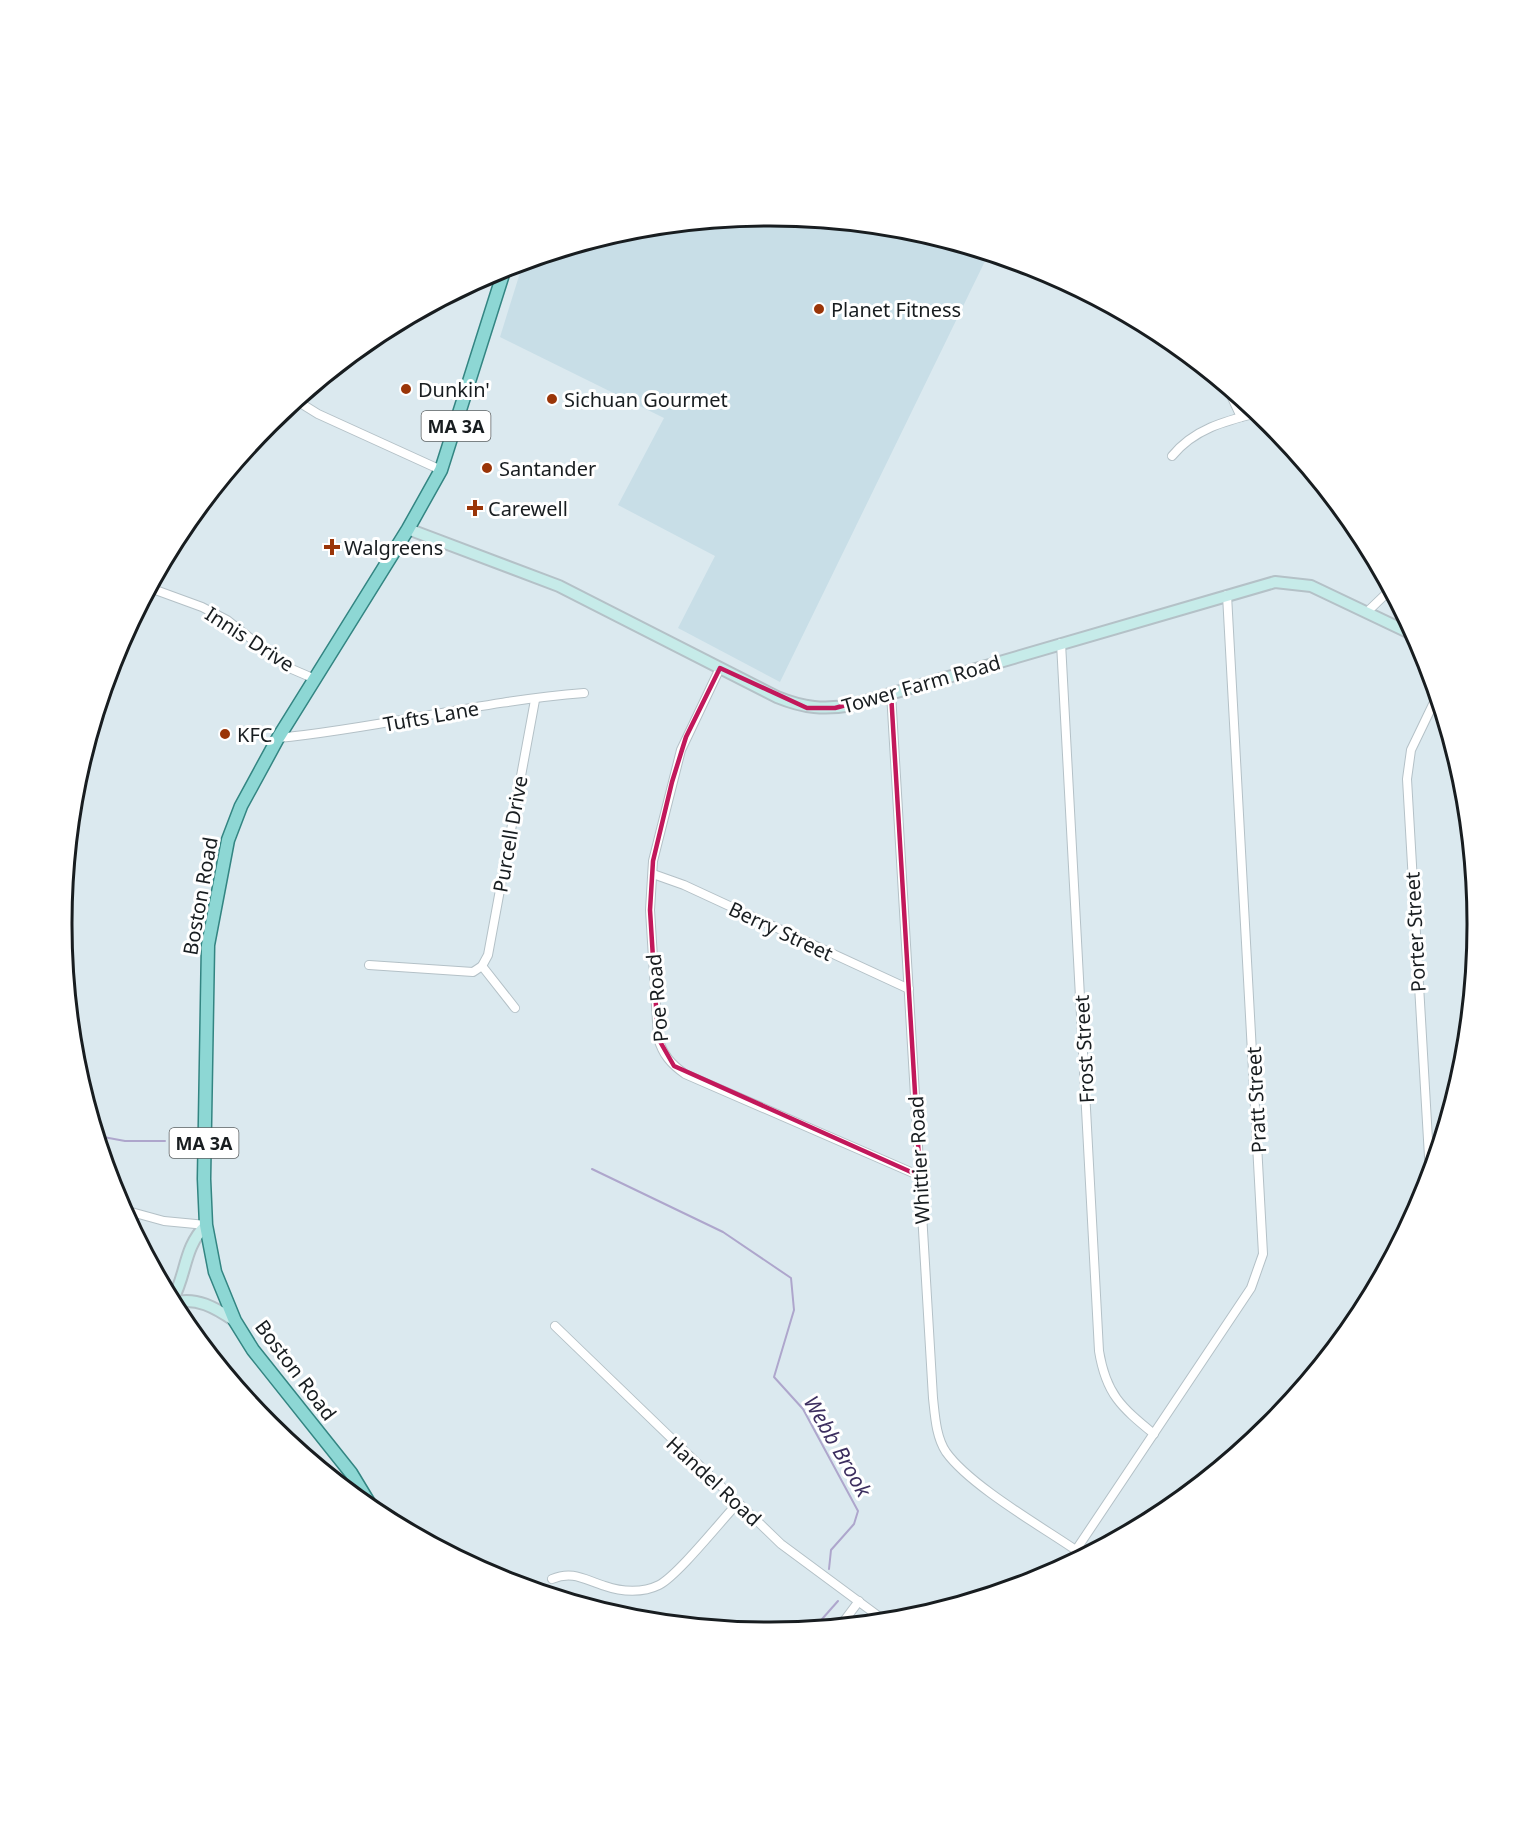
<svg xmlns="http://www.w3.org/2000/svg" width="1539" height="1848" font-family="'Noto Sans',sans-serif">
	<style>
		.built { fill: #c8dee7 }
		.lines { fill: none; stroke-linecap: round; stroke-linejoin: round }
		.stream { stroke: #aea6cc; stroke-width: 2 }
		.street-casing { stroke: #b4c1c7; stroke-width: 10 }
		.secondary-casing { stroke: #b4c1c7; stroke-width: 14 }
		.primary-casing { stroke: #338582; stroke-width: 15 }
		.street { stroke: #fff; stroke-width: 8 }
		.secondary { stroke: #c6ebe9; stroke-width: 10 }
		.primary { stroke: #8dd7d4; stroke-width: 12 }
		.marked { fill: none; stroke: #c2185b; stroke-width: 4.5; stroke-linejoin: round }
		.poi-dot { fill: #9a3508; stroke: #fff; stroke-width: 2 }
		.labels { text-anchor: middle; dominant-baseline: central; stroke-width: 6; stroke-linejoin: round; paint-order: stroke }
		.shield { fill: #fff; stroke: #5d6163; stroke-width: 1.5 }
		.shield-label { font-size: 18px; font-weight: bold; fill: #181d20 }
		.poi-label { font-size: 20px; fill: #181d20; stroke: #fff; text-anchor: start }
		.street-label { font-size: 20px; fill: #181d20; stroke: #fff }
		.water-label { font-size: 21px; font-style: italic; fill: #3c2e5f; stroke: #fff }
		.rim { fill: none; stroke: #181d20; stroke-width: 3 }
	</style>
	<rect width="100%" height="100%" fill="#dbe9ef"/>
	<path class="built" d="M770,216L908,230L967,248L987,257L780,682L678,628L715,556L618,505L664,418L500,337L523,263L632,230Z"/>
	<g class="lines">
		<g class="stream">
			<path d="M98,1136L125,1141H165"/>
			<path d="M592,1169L723,1232L791,1278L794,1310L774,1377L803,1409L858,1511L854,1524L831,1550L829,1569"/>
			<path d="M815,1627L838,1601"/>
		</g>
		<g class="street-casing">
			<g id="street">
				<path d="M1228,389L1241,417"/>
				<path d="M297,401L318,414L441,470"/>
				<path d="M1172,456C1194,429 1225,421 1257,413"/>
				<path d="M150,588L202,607L227,620L287,667L315,679"/>
				<path d="M1367,612L1390,590"/>
				<path d="M1061,643L1099,1351C1106,1394 1121,1407 1154,1434"/>
				<path d="M720,668L681,750L653,861L650,910L658,1038C663,1055 671,1064 685,1074L920,1176"/>
				<path d="M891,693L933,1398C935,1416 936,1437 946,1452C971,1487 1046,1529 1083,1555"/>
				<path d="M278,738C381,728 481,701 584,693"/>
				<path d="M653,874L684,885L909,989"/>
				<path d="M369,965L473,972L482,966L515,1008"/>
				<path d="M482,966L488,955L535,700"/>
				<path d="M1430,1174L1407,779L1411,750L1437,696"/>
				<path d="M124,1210L164,1221L206,1225"/>
				<path d="M555,1326L781,1544L885,1621"/>
				<path d="M1076,1550L1251,1288L1263,1254L1227,595"/>
				<path d="M552,1579C573,1570 585,1580 605,1586C622,1592 643,1593 659,1585C678,1575 720,1522 737,1504"/>
				<path d="M841,1625L859,1601"/>
			</g>
		</g>
		<g class="secondary-casing">
			<g id="secondary">
				<path d="M408,529L559,586L777,697C804,708 824,710 852,705L1275,582L1311,586L1414,635"/>
				<path d="M172,1301C187,1274 183,1248 206,1225"/>
				<path d="M173,1303C196,1296 216,1308 235,1321"/>
			</g>
		</g>
		<g class="primary-casing">
			<path id="primary" d="M374,1511L351,1473L253,1350L235,1321L215,1272L206,1225L204,1179L208,945L228,840L241,806L278,738L408,529L441,470L505,268"/>
		</g>
		<use href="#street" class="street"/>
		<use href="#secondary" class="secondary"/>
		<use href="#primary" class="primary"/>
	</g>
	<path class="marked" d="M720,668L807,708H835L891,693L920,1176L674,1066L658,1038L650,910L653,861L672,782L686,737Z"/>
	<g class="poi-dot">
		<circle cx="819" cy="309" r="6"/>
		<circle cx="406" cy="389" r="6"/>
		<circle cx="552" cy="399" r="6"/>
		<circle cx="487" cy="468" r="6"/>
		<path d="M472 499h6v6h6v6h-6v6h-6v-6h-6v-6h6z"/>
		<path d="M329 538h6v6h6v6h-6v6h-6v-6h-6v-6h6z"/>
		<circle cx="225" cy="734" r="6"/>
	</g>
	<g class="labels">
		<g class="shield">
			<rect x="421.5" y="411" width="69" height="30" rx="4.5"/>
			<rect x="169.5" y="1128" width="69" height="30" rx="4.5"/>
		</g>
		<g class="shield-label">
			<text x="456" y="426">MA 3A</text>
			<text x="204" y="1143">MA 3A</text>
		</g>
		<g class="poi-label">
			<text x="831" y="309">Planet Fitness</text>
			<text x="418" y="389">Dunkin'</text>
			<text x="564" y="399">Sichuan Gourmet</text>
			<text x="499" y="468">Santander</text>
			<text x="488" y="508">Carewell</text>
			<text x="344" y="547">Walgreens</text>
			<text x="237" y="734">KFC</text>
		</g>
		<g class="street-label">
			<text transform="translate(250 639) rotate(33)">Innis Drive</text>
			<text transform="translate(921 684) rotate(-16)">Tower Farm Road</text>
			<text transform="translate(431 716) rotate(-10)">Tufts Lane</text>
			<text transform="translate(510 834) rotate(-80)">Purcell Drive</text>
			<text transform="translate(200 896) rotate(-80)">Boston Road</text>
			<text transform="translate(781 931) rotate(25)">Berry Street</text>
			<text transform="translate(1415 932) rotate(-93)">Porter Street</text>
			<text transform="translate(657 998) rotate(-95)">Poe Road</text>
			<text transform="translate(1084 1049) rotate(-93)">Frost Street</text>
			<text transform="translate(1256 1100) rotate(-93)">Pratt Street</text>
			<text transform="translate(919 1160) rotate(-93)">Whittier Road</text>
			<text transform="translate(296 1370) rotate(53)">Boston Road</text>
			<text transform="translate(714 1481) rotate(43)">Handel Road</text>
		</g>
		<g class="water-label">
			<text transform="translate(838 1446) rotate(60)">Webb Brook</text>
		</g>
	</g>
	<path d="M0 0H1539V1848H0ZM769 226H770A697 697 0 0 1 1467 923V925A697 697 0 0 1 770 1622H769A697 697 0 0 1 72 925V923A697 697 0 0 1 769 226Z" fill="#fff" fill-rule="evenodd"/>
	<path class="rim" d="M769 226H770A697 697 0 0 1 1467 923V925A697 697 0 0 1 770 1622H769A697 697 0 0 1 72 925V923A697 697 0 0 1 769 226Z"/>
</svg>
